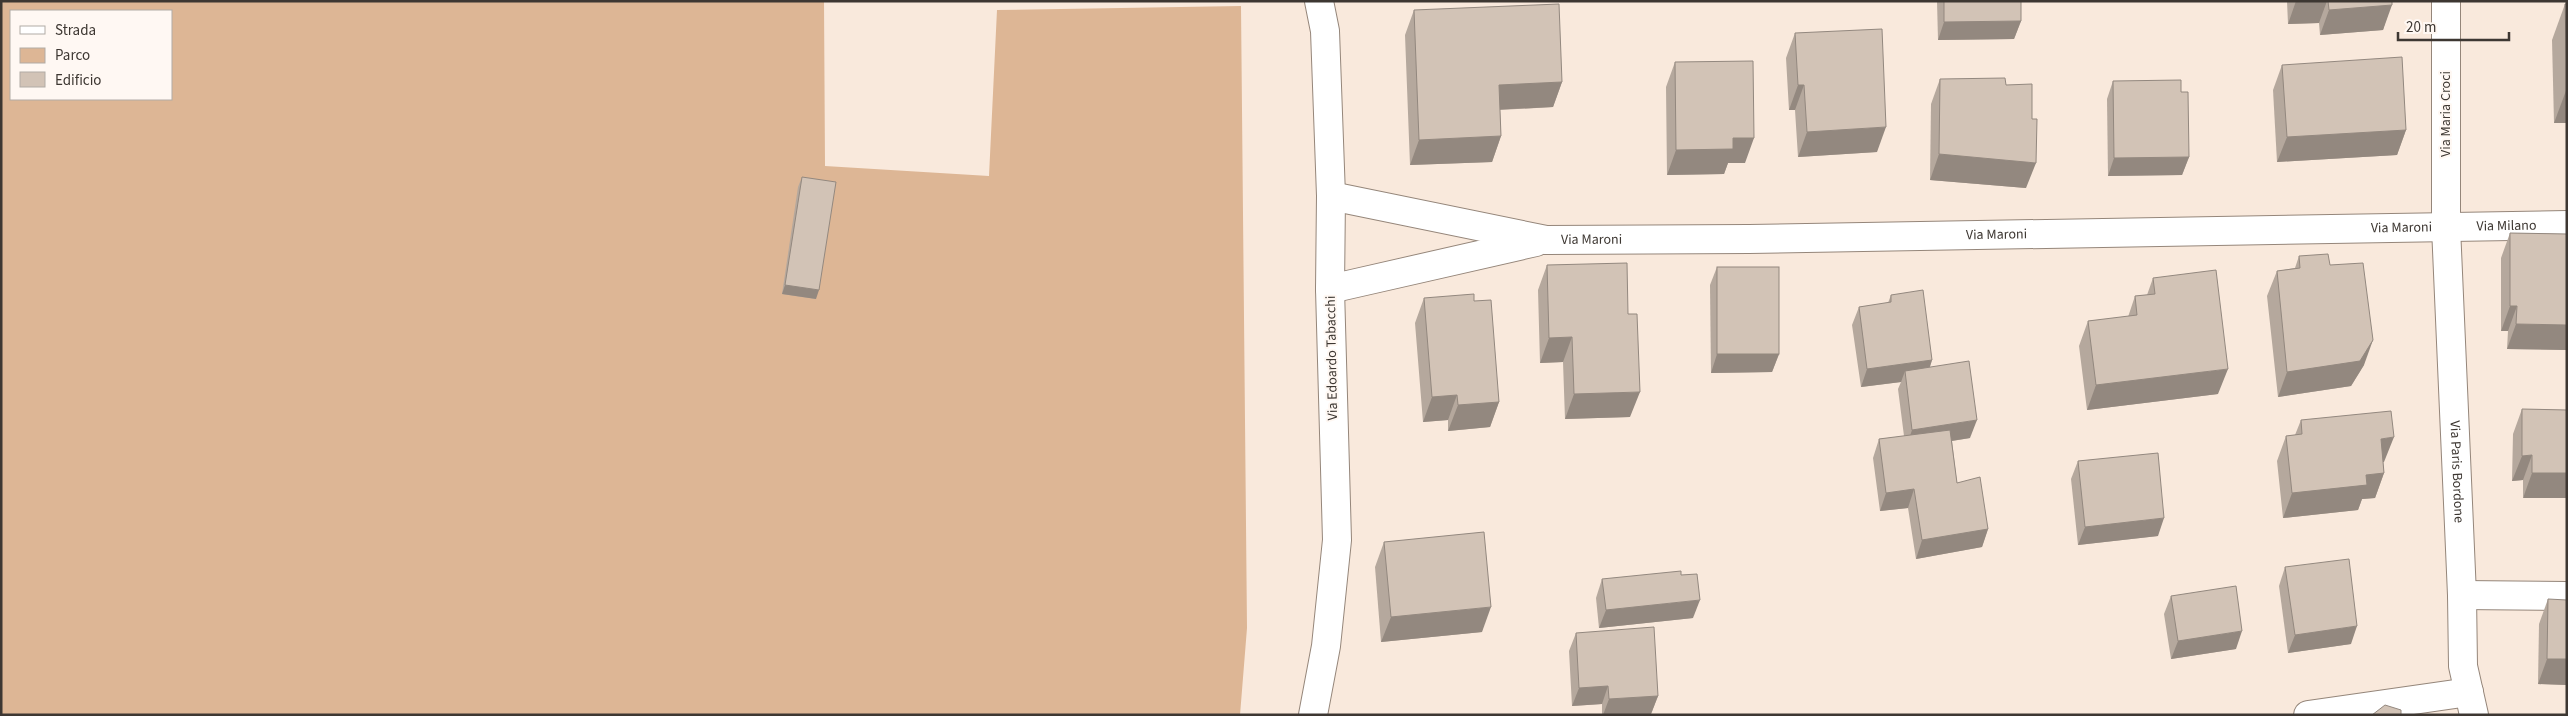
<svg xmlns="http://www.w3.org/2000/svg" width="2568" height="716" font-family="'Source Sans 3',sans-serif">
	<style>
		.green { fill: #ddb695; fill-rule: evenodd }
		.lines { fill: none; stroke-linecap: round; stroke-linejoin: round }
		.minor-casing { stroke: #95867a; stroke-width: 30 }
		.tertiary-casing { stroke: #95867a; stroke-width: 30 }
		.minor { stroke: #fff; stroke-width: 28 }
		.tertiary { stroke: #fff; stroke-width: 28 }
		.wall { fill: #b5a89d }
		.shaded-wall { fill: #93887f }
		.building { fill: #d2c3b6; stroke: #93887f }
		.labels { text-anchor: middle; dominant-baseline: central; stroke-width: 4; stroke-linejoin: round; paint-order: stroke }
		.street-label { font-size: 14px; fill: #3d3732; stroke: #fff8f3 }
	</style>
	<rect width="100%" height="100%" fill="#f9e9dc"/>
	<path class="green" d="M1,1H824L825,166L989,176L997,10L1241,6L1247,628L1240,715H1ZM11,11H171V99H11Z"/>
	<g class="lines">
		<g class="minor-casing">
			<g id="minor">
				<path id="s1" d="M2446,1V227L2462,595L2463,666L2474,715"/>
				<path id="s2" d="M1331,196L1546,240L1749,239L2567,225"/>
				<path d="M1330,289L1536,242"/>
				<path d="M2462,595L2567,596"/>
				<path d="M2308,715L2469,692"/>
			</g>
		</g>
		<g class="tertiary-casing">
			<path id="tertiary" d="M1313,715L1326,646L1337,540L1330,289L1331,196L1325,31L1319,1"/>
		</g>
		<use href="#minor" class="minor"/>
		<use href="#tertiary" class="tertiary"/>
	</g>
	<g class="wall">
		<path d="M1937,1H2021V21L2014,39L1938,40Z"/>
		<path d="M2287,1H2392L2383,30L2320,35L2319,23L2288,24Z"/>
		<path d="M2565,4H2567V123H2554L2552,40Z"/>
		<path d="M1414,10L1562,82L1553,107L1500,110L1501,136L1492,162L1410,165L1405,35Z"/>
		<path d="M1795,33L1877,152L1798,157L1795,110H1789L1786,58Z"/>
		<path d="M1675,62L1745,163H1728L1724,174L1667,175L1666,87Z"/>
		<path d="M2282,65L2406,130L2397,155L2277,162L2273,90Z"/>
		<path d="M1940,79L2006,85L2032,119L2026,188L1930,180L1931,104Z"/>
		<path d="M2113,81L2181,92L2189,157L2182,175L2108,176L2107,99Z"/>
		<path d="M802,177L816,299L782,294L798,187Z"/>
		<path d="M2510,233L2567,234V350L2507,349L2508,331H2501V258Z"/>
		<path d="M2299,256L2330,265L2364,365L2351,386L2278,397L2267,296L2277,271L2295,268Z"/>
		<path d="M1547,265L1630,417L1565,419L1563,362L1540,363L1538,290Z"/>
		<path d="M1717,267L1779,354L1772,372L1711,373L1710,285Z"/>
		<path d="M2153,278L2218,394L2087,410L2079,346L2088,321L2128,317L2135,296L2147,295Z"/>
		<path d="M1891,295L1932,360L1930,367L1970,438L1952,441L1957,483L1988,529L1982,547L1916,559L1908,508L1880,511L1873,458L1879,439L1904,436L1898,389L1901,382L1861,387L1852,325L1859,307L1888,303Z"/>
		<path d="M1424,298L1474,301L1499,402L1490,427L1448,431V420L1423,422L1415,323Z"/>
		<path d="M2522,409L2567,410L2523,498V480L2512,481L2513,434Z"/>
		<path d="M2301,420L2384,462H2383L2384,473L2375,498L2362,499L2358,510L2283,518L2277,461L2286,436L2295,435Z"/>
		<path d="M2078,461L2158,536L2078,545L2071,479Z"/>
		<path d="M1384,542L1482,632L1381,642L1375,567Z"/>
		<path d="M2285,567L2351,644L2288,653L2279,586Z"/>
		<path d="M1602,579L1693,618L1599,628L1596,598Z"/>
		<path d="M2171,596L2236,649L2171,659L2164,614Z"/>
		<path d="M2548,599L2567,685L2538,684L2539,624Z"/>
		<path d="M1576,633L1658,696L1651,714L1602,715V704L1572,706L1569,651Z"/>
	</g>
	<g class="shaded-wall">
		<path d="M2296,1H2327L2319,23L2288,24Z"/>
		<path d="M2392,5L2383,30L2320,35L2329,10Z"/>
		<path d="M2021,21L2014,39L1938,40L1944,22Z"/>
		<path d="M1562,82L1553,107L1490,110L1499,85Z"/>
		<path d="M1798,85H1804L1795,110H1789Z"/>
		<path d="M2567,88V123H2554Z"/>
		<path d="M1886,127L1877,152L1798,157L1807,132Z"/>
		<path d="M2406,130L2397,155L2277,162L2287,137Z"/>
		<path d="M1501,136L1492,162L1410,165L1419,140Z"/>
		<path d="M1733,138H1754L1745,163H1728L1724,174L1667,175L1676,150Z"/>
		<path d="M1939,154L2036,163L2026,188L1930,180Z"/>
		<path d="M2189,157L2182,175L2108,176L2114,158Z"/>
		<path d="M785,285L819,290L816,299L782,294Z"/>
		<path d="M2510,306H2517L2508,331H2501Z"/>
		<path d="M2516,324L2567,325V350L2507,349Z"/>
		<path d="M1572,337L1563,362L1540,363L1549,338Z"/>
		<path d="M2373,340L2364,365L2351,386L2278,397L2287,372Z"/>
		<path d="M1717,354H1779L1772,372L1711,373Z"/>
		<path d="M1932,360L1926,378L1905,371L1901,382L1861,387L1867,369Z"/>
		<path d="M2228,369L2218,394L2087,410L2096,385Z"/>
		<path d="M1640,392L1630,417L1565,419L1574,394Z"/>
		<path d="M1457,395L1448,420L1423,422L1432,397Z"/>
		<path d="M1499,402L1490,427L1448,431L1458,405Z"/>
		<path d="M1977,420L1970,438L1906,448L1912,430Z"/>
		<path d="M2394,437L2384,462L2372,464L2381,439Z"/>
		<path d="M2532,455L2523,480L2512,481L2522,456Z"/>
		<path d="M2384,473L2375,498L2362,499L2358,510L2283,518L2292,493L2366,475Z"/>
		<path d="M2532,473H2567V498H2523Z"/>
		<path d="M1914,489L1908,508L1880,511L1886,493Z"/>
		<path d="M2164,518L2158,536L2078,545L2085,527Z"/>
		<path d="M1988,529L1982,547L1916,559L1922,540Z"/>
		<path d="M1700,600L1693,618L1599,628L1606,610Z"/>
		<path d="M1491,607L1482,632L1381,642L1391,617Z"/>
		<path d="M2357,626L2351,644L2288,653L2295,635Z"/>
		<path d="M2242,631L2236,649L2171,659L2178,641Z"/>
		<path d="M2547,659H2567V685L2538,684Z"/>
		<path d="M1608,686L1602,704L1572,706L1579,688Z"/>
		<path d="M1658,696L1651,714L1603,715L1609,699Z"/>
	</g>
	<g class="building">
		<path d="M1944,1H2021V21L1944,22Z"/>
		<path d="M2328,1H2392V5L2329,10Z"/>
		<path d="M1559,4L1562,82L1499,85L1501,136L1419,140L1414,10Z"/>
		<path d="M2565,4H2567V80Z"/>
		<path d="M1882,29L1886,127L1807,132L1804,85H1798L1795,33Z"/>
		<path d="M2402,57L2406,130L2287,137L2282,65Z"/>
		<path d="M1753,61L1754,138H1733V149L1676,150L1675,62Z"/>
		<path d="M2005,78L2006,85L2032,84V119H2037L2036,163L1939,154L1940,79Z"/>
		<path d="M2181,80V92H2188L2189,157L2114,158L2113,81Z"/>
		<path d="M802,177L836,182L819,290L785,285Z"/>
		<path d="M2510,233L2567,234V325L2516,324L2517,306H2510Z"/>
		<path d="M2328,254L2330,265L2363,263L2373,340L2360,361L2287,372L2277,271L2300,268L2299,256Z"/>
		<path d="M1627,263L1628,314H1637L1640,392L1574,394L1572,337L1549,338L1547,265Z"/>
		<rect x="1717" y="267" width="62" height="87"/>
		<path d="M2216,270L2228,369L2096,385L2088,321L2137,315L2135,296L2155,294L2153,278Z"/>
		<path d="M1923,290L1932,360L1867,369L1859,307L1891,302V295Z"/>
		<path d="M1474,294V301L1491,300L1499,402L1458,405L1457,395L1432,397L1424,298Z"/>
		<path d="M1969,361L1977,420L1912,430L1905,371Z"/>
		<path d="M2522,409L2567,410V473H2532V455L2522,456Z"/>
		<path d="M2391,411L2394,437L2381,439L2384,473L2366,475L2367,485L2292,493L2286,436L2302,434L2301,420Z"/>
		<path d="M1950,430L1957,483L1980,477L1988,529L1922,540L1914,489L1886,493L1879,439Z"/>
		<path d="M2158,453L2164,518L2085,527L2078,461Z"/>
		<path d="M1484,532L1491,607L1391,617L1384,542Z"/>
		<path d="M2349,559L2357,626L2295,635L2285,567Z"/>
		<path d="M1681,571V575L1697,574L1700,600L1606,610L1602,579Z"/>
		<path d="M2236,586L2242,631L2178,641L2171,596Z"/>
		<path d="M2548,599L2567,600V659H2547Z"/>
		<path d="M1654,627L1658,696L1609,699L1608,686L1579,688L1576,633Z"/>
		<path d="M2385,705L2401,710V715H2372Z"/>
	</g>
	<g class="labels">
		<g class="street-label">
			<text transform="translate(2446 114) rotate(-90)">Via Maria Croci</text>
			<text stroke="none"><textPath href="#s2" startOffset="1180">Via Milano</textPath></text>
			<text stroke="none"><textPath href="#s2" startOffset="1075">Via Maroni</textPath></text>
			<text stroke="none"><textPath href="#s2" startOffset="670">Via Maroni</textPath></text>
			<text stroke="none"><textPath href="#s2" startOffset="265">Via Maroni</textPath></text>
			<text transform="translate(1332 358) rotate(-91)">Via Edoardo Tabacchi</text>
			<text stroke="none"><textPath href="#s1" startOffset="471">Via Paris Bordone</textPath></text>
		</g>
	</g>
	<rect width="2568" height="716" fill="none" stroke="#3d3732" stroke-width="5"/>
	<rect x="10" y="10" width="162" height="90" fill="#fff8f3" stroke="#b1aba6"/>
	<rect x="20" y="26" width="25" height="8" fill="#ffffff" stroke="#b1aba6"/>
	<text x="55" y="35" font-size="15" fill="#3d3732">Strada</text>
	<rect x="20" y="48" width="25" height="15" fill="#ddb695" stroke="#b1aba6"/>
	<text x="55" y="60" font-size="15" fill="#3d3732">Parco</text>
	<rect x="20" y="72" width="25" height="15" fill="#d2c3b6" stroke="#b1aba6"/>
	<text x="55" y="85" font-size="15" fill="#3d3732">Edificio</text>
	<path d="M2398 32v8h111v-8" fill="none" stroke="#3d3732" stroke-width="2.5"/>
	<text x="2406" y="32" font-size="15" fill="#3d3732" stroke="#fff8f3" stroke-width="4" paint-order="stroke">20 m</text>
</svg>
